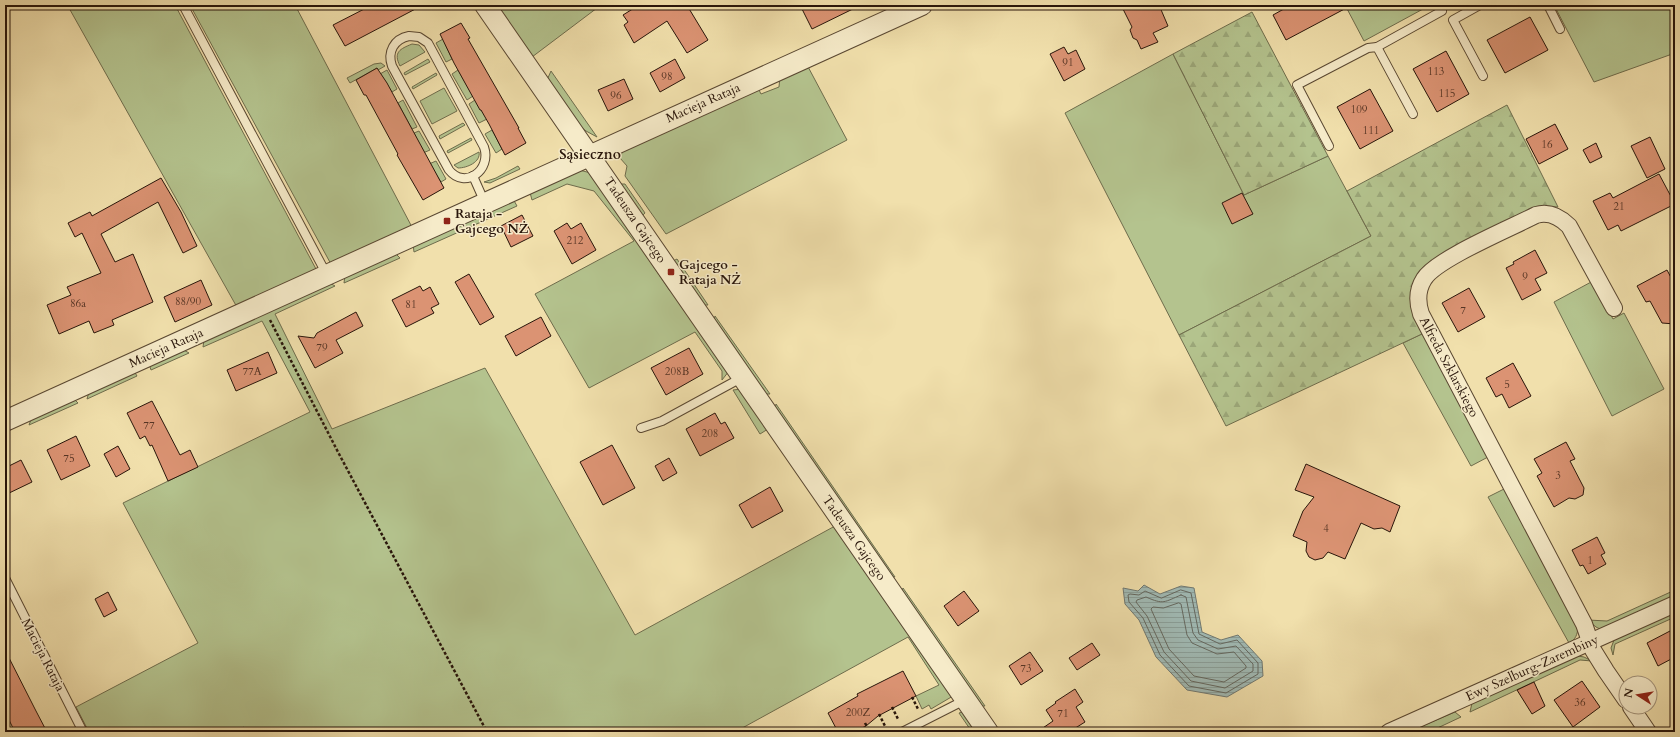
<svg xmlns="http://www.w3.org/2000/svg" width="1680" height="737" font-family="Cardo,serif">
	<style>
		.grass { fill: #b4c38e; stroke: #6e6c4c }
		.forest { fill: url(#forest-firs); stroke: #6e6c4c }
		.water { fill: url(#water-rules); stroke: #707871 }
		.lines { fill: none; stroke-linecap: round; stroke-linejoin: round }
		.shore { stroke: #646860; stroke-width: 1 }
		.building { fill: #db9373; stroke: #28150a }
		.service-casing { stroke: #5a4832; stroke-width: 10 }
		.minor-casing { stroke: #5a4832; stroke-width: 18 }
		.tertiary-casing { stroke: #5a4832; stroke-width: 22 }
		.path { stroke: #28150a; stroke-width: 2.5; stroke-dasharray: 3 2; stroke-linecap: butt }
		.service { stroke: #f6ebc9; stroke-width: 8 }
		.minor { stroke: #f6ebc9; stroke-width: 16 }
		.tertiary { stroke: #f6ebc9; stroke-width: 20 }
		.poi-dot { fill: #8f2418; stroke: #f6ebc9; stroke-width: 1.5 }
		.labels { text-anchor: middle; dominant-baseline: central; stroke-width: 3; stroke-linejoin: round; paint-order: stroke }
		.number-label { font-size: 11px; fill: #553424 }
		.street-label { font-size: 13px; fill: #28150a; stroke: #f6ebc9 }
		.poi-label { font-size: 13px; font-weight: bold; fill: #28150a; stroke: #f6ebc9; text-anchor: start }
		.neighbourhood-label { font-size: 14px; font-weight: bold; fill: #28150a; stroke: #f6ebc9 }
	</style>
	<defs>
		<pattern id="forest-firs" width="22" height="20" patternUnits="userSpaceOnUse"><rect width="22" height="20" fill="#b4c38e"/><path d="M5 1l3.5 6h-7zM16 11l3.5 6h-7z" fill="#9ba779"/></pattern>
		<pattern id="water-rules" width="6" height="5" patternUnits="userSpaceOnUse"><rect width="6" height="5" fill="#a0bab5"/><path d="M0 2.5h6" fill="none" stroke="#8a9f9a"/></pattern>
	</defs>
	<rect width="100%" height="100%" fill="#f1e0ac"/>
	<filter id="stains"><feTurbulence type="fractalNoise" baseFrequency=".005" numOctaves="4"/><feColorMatrix values="0 0 0 0 .2 0 0 0 0 .09 0 0 0 0 .02 0 0 0 .5 -.17"/></filter>
	<radialGradient id="worn" r=".72"><stop offset=".6" stop-color="#630" stop-opacity="0"/><stop offset="1" stop-color="#630" stop-opacity=".3"/></radialGradient>
	<g class="grass">
		<path d="M72,5H175L316,269L238,309L69,8Z"/>
		<path d="M190,5H295L413,229L332,266Z"/>
		<path d="M496,5H601L532,57Z"/>
		<path d="M1345,5H1424L1423,9L1364,41Z"/>
		<path d="M1554,5H1675V53L1594,82Z"/>
		<path d="M443,39L452,59L446,62L436,43Z"/>
		<path d="M412,44L419,45L425,52L400,66C393,52 400,49 412,44Z"/>
		<path d="M1173,54L1244,195L1328,156L1371,236L1179,335L1065,113Z"/>
		<path d="M428,59L430,62L405,75L404,73Z"/>
		<path d="M381,63L385,66L378,70L377,68L350,83L347,78L374,64Z"/>
		<path d="M806,63L847,140L666,234L625,176L627,166L620,158L623,150L757,86L761,94L779,87L780,76Z"/>
		<path d="M387,70L397,89L392,92L380,74Z"/>
		<path d="M458,70L473,96L467,100L452,74Z"/>
		<path d="M551,71L597,137L586,131L580,126L547,80Z"/>
		<path d="M436,73L437,75L413,89L412,87Z"/>
		<path d="M444,88L457,111L432,124L420,101Z"/>
		<path d="M403,100L417,127L412,129L398,103Z"/>
		<path d="M475,100L487,119L479,123L469,104Z"/>
		<path d="M463,123L465,125L440,139L439,136Z"/>
		<path d="M492,130L502,149L496,153L485,134Z"/>
		<path d="M419,131L430,150L423,153L414,133Z"/>
		<path d="M471,138L472,140L448,153L447,151Z"/>
		<path d="M479,152C481,162 467,168 458,168L454,165Z"/>
		<path d="M436,161L446,179L441,182L429,164Z"/>
		<path d="M518,166L520,169L490,183L484,182L496,178Z"/>
		<path d="M575,169L591,173L670,291L673,289L729,371L722,380V371L695,332L589,388L535,294L634,241L594,191L567,184L532,200L529,189Z"/>
		<path d="M621,184H625L645,213L642,216Z"/>
		<path d="M512,197L517,206L414,252L413,244Z"/>
		<path d="M395,253L400,258L344,283L345,275Z"/>
		<path d="M677,259L708,305H702L673,261Z"/>
		<path d="M1593,281L1613,319L1624,313L1664,389L1612,416L1554,302Z"/>
		<path d="M328,282L335,286L275,314L332,429L485,368L635,635L835,526L953,696L931,709L929,705L922,709L916,696L939,685L908,637L735,732H247L244,727L234,732H89L76,707L198,643L123,503L310,412L262,321L203,347L204,340Z"/>
		<path d="M715,316L770,394H764L714,320Z"/>
		<path d="M1424,333L1488,457L1471,466L1403,343Z"/>
		<path d="M182,349L189,353L151,370L149,364Z"/>
		<path d="M134,371L137,376L87,399L89,392Z"/>
		<path d="M742,389L768,429L760,434L733,390Z"/>
		<path d="M73,398L78,403L29,425L32,417Z"/>
		<path d="M776,404L895,577L889,576L775,409Z"/>
		<path d="M1504,489L1578,628C1577,635 1576,639 1569,643L1488,497Z"/>
		<path d="M903,588L985,706H979L901,593Z"/>
		<path d="M1675,590V597L1600,629L1596,627L1588,620L1607,621Z"/>
		<path d="M1675,612V617L1615,644L1613,655L1611,648L1614,640Z"/>
		<path d="M1578,656L1584,657L1592,661L1580,660L1470,712L1472,703Z"/>
		<path d="M963,712L979,732H972L959,713Z"/>
		<path d="M1455,712L1461,717L1429,732H1408Z"/>
	</g>
	<g class="forest">
		<path d="M1252,12L1328,156L1244,195L1173,54Z"/>
		<path d="M1507,105L1558,207L1545,206L1537,207L1427,266L1424,333L1226,426L1179,335L1371,236L1347,191Z"/>
	</g>
	<path class="water" d="M1144,585L1160,594L1181,586L1194,588L1202,632L1221,640L1238,635L1262,661L1263,676L1227,697L1187,690L1156,657L1139,620L1125,604L1123,588L1138,591Z"/>
	<g class="lines">
		<g class="shore">
			<path d="M1181,590L1191,593L1199,634L1220,644L1237,640L1258,663V674L1226,693L1189,686L1160,655L1143,618L1129,602L1128,595L1130,594L1139,595L1145,591L1161,598Z"/>
			<path d="M1181,595L1186,597L1193,633L1198,640L1218,649L1236,646L1253,664V671L1225,688L1191,681L1164,652L1147,616L1136,602L1137,600L1146,597C1164,605 1164,602 1181,595Z"/>
			<path d="M1179,603L1181,604L1187,635L1192,643L1217,654L1234,652L1246,666V668L1224,682L1194,676L1169,649L1151,609L1153,607L1163,608Z"/>
		</g>
	</g>
	<g class="building">
		<path d="M372,5H423L345,46L333,25Z"/>
		<path d="M639,5H692L688,7L708,40L687,53L667,21L634,43L624,25L628,22L623,15Z"/>
		<path d="M800,5H861L812,29Z"/>
		<path d="M1134,5H1159L1168,26L1153,33L1158,42L1141,49L1137,40L1133,38L1130,30L1132,27L1123,9Z"/>
		<path d="M1291,5H1352L1286,40L1273,15Z"/>
		<path d="M1530,17L1548,50L1505,73L1487,40Z"/>
		<path d="M461,23L470,38L468,39L519,128H518L526,143L505,155L489,124L481,110H480L454,63L440,34Z"/>
		<path d="M1064,47L1068,54L1076,50L1085,69L1064,81L1050,54Z"/>
		<path d="M1446,51L1469,94L1437,112L1413,69Z"/>
		<path d="M675,59L685,78L660,92L650,73Z"/>
		<path d="M377,68L387,83L444,188L423,200L397,155L398,154L366,95H364L356,80Z"/>
		<path d="M624,79L633,99L608,111L598,90Z"/>
		<path d="M1370,89L1393,131L1360,149L1337,107Z"/>
		<path d="M1555,124L1568,149L1539,164L1526,139Z"/>
		<path d="M1650,137L1665,169L1647,178L1631,146Z"/>
		<path d="M1596,143L1602,157L1590,163L1583,150Z"/>
		<path d="M1659,174L1675,204L1621,231L1618,225L1608,230L1593,201L1610,193L1613,198Z"/>
		<path d="M161,178L181,212L197,246L183,253L158,202L101,234L115,262L133,254L153,302L112,320L114,325L94,333L89,321L59,334L47,305L71,295L67,287L101,273L82,233L75,237L68,223L90,212L92,216Z"/>
		<path d="M1242,193L1253,214L1232,224L1222,203Z"/>
		<path d="M522,215L533,236L511,247L501,226Z"/>
		<path d="M567,223L571,229L581,223L596,250L572,264L554,231Z"/>
		<path d="M1535,250L1547,273L1535,279L1541,290L1522,300L1506,268L1514,264L1513,262Z"/>
		<path d="M1667,270L1675,285V324L1662,323L1650,301L1646,302L1637,286Z"/>
		<path d="M469,274L494,317L480,325L455,282Z"/>
		<path d="M201,280L212,305L175,322L164,297Z"/>
		<path d="M420,286L423,291L430,287L439,304L431,308L434,313L406,327L392,300Z"/>
		<path d="M1469,288L1485,317L1458,332L1442,303Z"/>
		<path d="M356,312L363,326L336,340L343,353L315,368L298,336L314,338L317,333Z"/>
		<path d="M541,317L551,336L516,356L505,336Z"/>
		<path d="M689,348L703,374L666,395L651,368Z"/>
		<path d="M268,352L277,373L236,391L227,370Z"/>
		<path d="M1513,363L1531,396L1509,408L1502,394L1496,397L1486,378Z"/>
		<path d="M152,401L180,455L190,450L198,467L168,481L152,445L150,446L145,436L140,439L127,413Z"/>
		<path d="M715,413L721,424L725,422L734,438L700,456L686,429Z"/>
		<path d="M76,436L90,466L61,480L47,450Z"/>
		<path d="M1566,442L1575,459L1570,461L1584,488L1583,495L1575,499L1569,498L1554,507L1537,476L1542,473L1534,459Z"/>
		<path d="M612,445L635,488L603,505L580,462Z"/>
		<path d="M118,446L130,469L116,477L104,454Z"/>
		<path d="M669,458L677,473L663,481L655,466Z"/>
		<path d="M21,460L32,482L5,495V468Z"/>
		<path d="M1306,464L1400,506L1390,532L1382,528L1374,529L1361,523L1345,559L1328,552L1323,558L1315,560L1309,557L1306,551L1307,542L1293,536L1303,511L1314,497L1295,490Z"/>
		<path d="M770,487L783,511L752,528L739,505Z"/>
		<path d="M1597,537L1605,553L1601,555L1606,564L1588,574L1583,565L1580,566L1572,550Z"/>
		<path d="M964,591L979,611L958,626L944,606Z"/>
		<path d="M108,592L117,610L104,617L95,599Z"/>
		<path d="M1670,631L1675,641V657L1658,666L1647,643Z"/>
		<path d="M1092,643L1100,655L1077,670L1069,658Z"/>
		<path d="M5,650L36,711L47,732H15L5,712Z"/>
		<path d="M1030,652L1043,671L1021,685L1009,666Z"/>
		<path d="M903,671L916,696L878,716L866,726L854,732H838L828,713L858,696L857,694Z"/>
		<path d="M1582,681L1600,707L1573,727L1554,700Z"/>
		<path d="M1534,682L1545,706L1532,714L1517,690Z"/>
		<path d="M1075,689L1083,702L1076,707L1085,722L1069,732H1037L1053,721L1046,710L1056,703L1055,702Z"/>
	</g>
	<g class="lines">
		<g class="service-casing">
			<g id="service">
				<path d="M183,5L327,275"/>
				<path d="M1480,5L1453,20L1483,76"/>
				<path d="M1548,5L1560,29"/>
				<path d="M409,36L419,37L428,43L484,147C492,170 465,190 449,170L392,66C387,52 394,39 409,36Z"/>
				<path d="M1377,47L1442,11L1438,5"/>
				<path d="M1329,146L1297,85L1368,48L1377,47L1413,114"/>
				<path d="M473,176L485,203"/>
				<path d="M641,428L662,421L743,377"/>
				<path d="M5,578L83,732"/>
				<path d="M902,732L965,700"/>
			</g>
		</g>
		<g class="minor-casing">
			<g id="minor">
				<path d="M1614,308L1569,226C1560,217 1549,211 1536,215C1513,227 1436,259 1424,279C1417,290 1417,302 1421,314L1584,624L1593,650L1606,671L1626,700"/>
				<path d="M1631,707L1648,732"/>
				<path d="M1389,732L1675,604"/>
			</g>
		</g>
		<g class="tertiary-casing">
			<g id="tertiary">
				<path d="M485,5L988,732"/>
				<path d="M5,421L922,5"/>
			</g>
		</g>
		<g class="path">
			<path d="M270,320L338,452L487,732"/>
			<path d="M912,697L918,709"/>
			<path d="M892,707L898,719"/>
			<path d="M879,714L887,730"/>
			<path d="M865,723L870,732"/>
			<path d="M855,730L856,732"/>
			<path d="M882,732L890,728"/>
		</g>
		<use href="#service" class="service"/>
		<use href="#minor" class="minor"/>
		<use href="#tertiary" class="tertiary"/>
	</g>
	<g class="poi-dot">
		<rect x="443" y="217" width="8" height="8" rx="2"/>
		<rect x="667" y="268" width="8" height="8" rx="2"/>
	</g>
	<g class="labels">
		<g class="number-label">
			<text x="1068" y="62">91</text>
			<text x="1436" y="71">113</text>
			<text x="667" y="76">98</text>
			<text x="1447" y="93">115</text>
			<text x="616" y="95">96</text>
			<text x="1359" y="109">109</text>
			<text x="1371" y="130">111</text>
			<text x="1547" y="144">16</text>
			<text x="1619" y="206">21</text>
			<text x="575" y="240">212</text>
			<text x="1525" y="276">9</text>
			<text x="188" y="301">88/90</text>
			<text x="78" y="303">86a</text>
			<text x="411" y="304">81</text>
			<text x="1463" y="310">7</text>
			<text x="322" y="347">79</text>
			<text x="252" y="371">77A</text>
			<text x="677" y="371">208B</text>
			<text x="1507" y="384">5</text>
			<text x="149" y="425">77</text>
			<text x="710" y="433">208</text>
			<text x="69" y="458">75</text>
			<text x="1558" y="475">3</text>
			<text x="1326" y="528">4</text>
			<text x="1590" y="560">1</text>
			<text x="1026" y="668">73</text>
			<text x="1580" y="702">36</text>
			<text x="858" y="712">200Z</text>
			<text x="1063" y="713">71</text>
		</g>
		<g class="street-label">
			<text transform="translate(703 103) rotate(-24)">Macieja Rataja</text>
			<text transform="translate(635 220) rotate(56)">Tadeusza Gajcego</text>
			<text transform="translate(166 348) rotate(-24)">Macieja Rataja</text>
			<text transform="translate(1449 367) rotate(62)">Alfreda Szklarskiego</text>
			<text transform="translate(854 538) rotate(55)">Tadeusza Gajcego</text>
			<text transform="translate(43 655) rotate(63)">Macieja Rataja</text>
			<text transform="translate(1532 668) rotate(-24)">Ewy Szelburg-Zarembiny</text>
		</g>
		<g class="poi-label">
			<text x="455" y="214">Rataja -<tspan x="455" dy="15">Gajcego NŻ</tspan></text>
			<text x="679" y="265">Gajcego -<tspan x="679" dy="15">Rataja NŻ</tspan></text>
		</g>
		<g class="neighbourhood-label">
			<text x="590" y="154">Sąsieczno</text>
		</g>
	</g>
	<rect width="1680" height="737" fill="none" stroke="#f1e0ac" stroke-width="20"/>
	<rect x="6" y="6" width="1668" height="725" fill="none" stroke="#28150a" stroke-width="2"/>
	<rect x="10" y="10" width="1660" height="717" fill="none" stroke="#28150a"/>
	<g transform="translate(1638 695) rotate(282)"><circle r="19" fill="#f6ebc9" stroke="#a4957d"/>
	<path d="M0-3L7 15L0 10L-7 15Z" fill="#8f2418"/>
	<text y="-6" font-size="11" font-weight="bold" text-anchor="middle" fill="#28150a">N</text>
	</g>
	<rect width="100%" height="100%" filter="url(#stains)"/>
	<rect width="100%" height="100%" fill="url(#worn)"/>
</svg>
